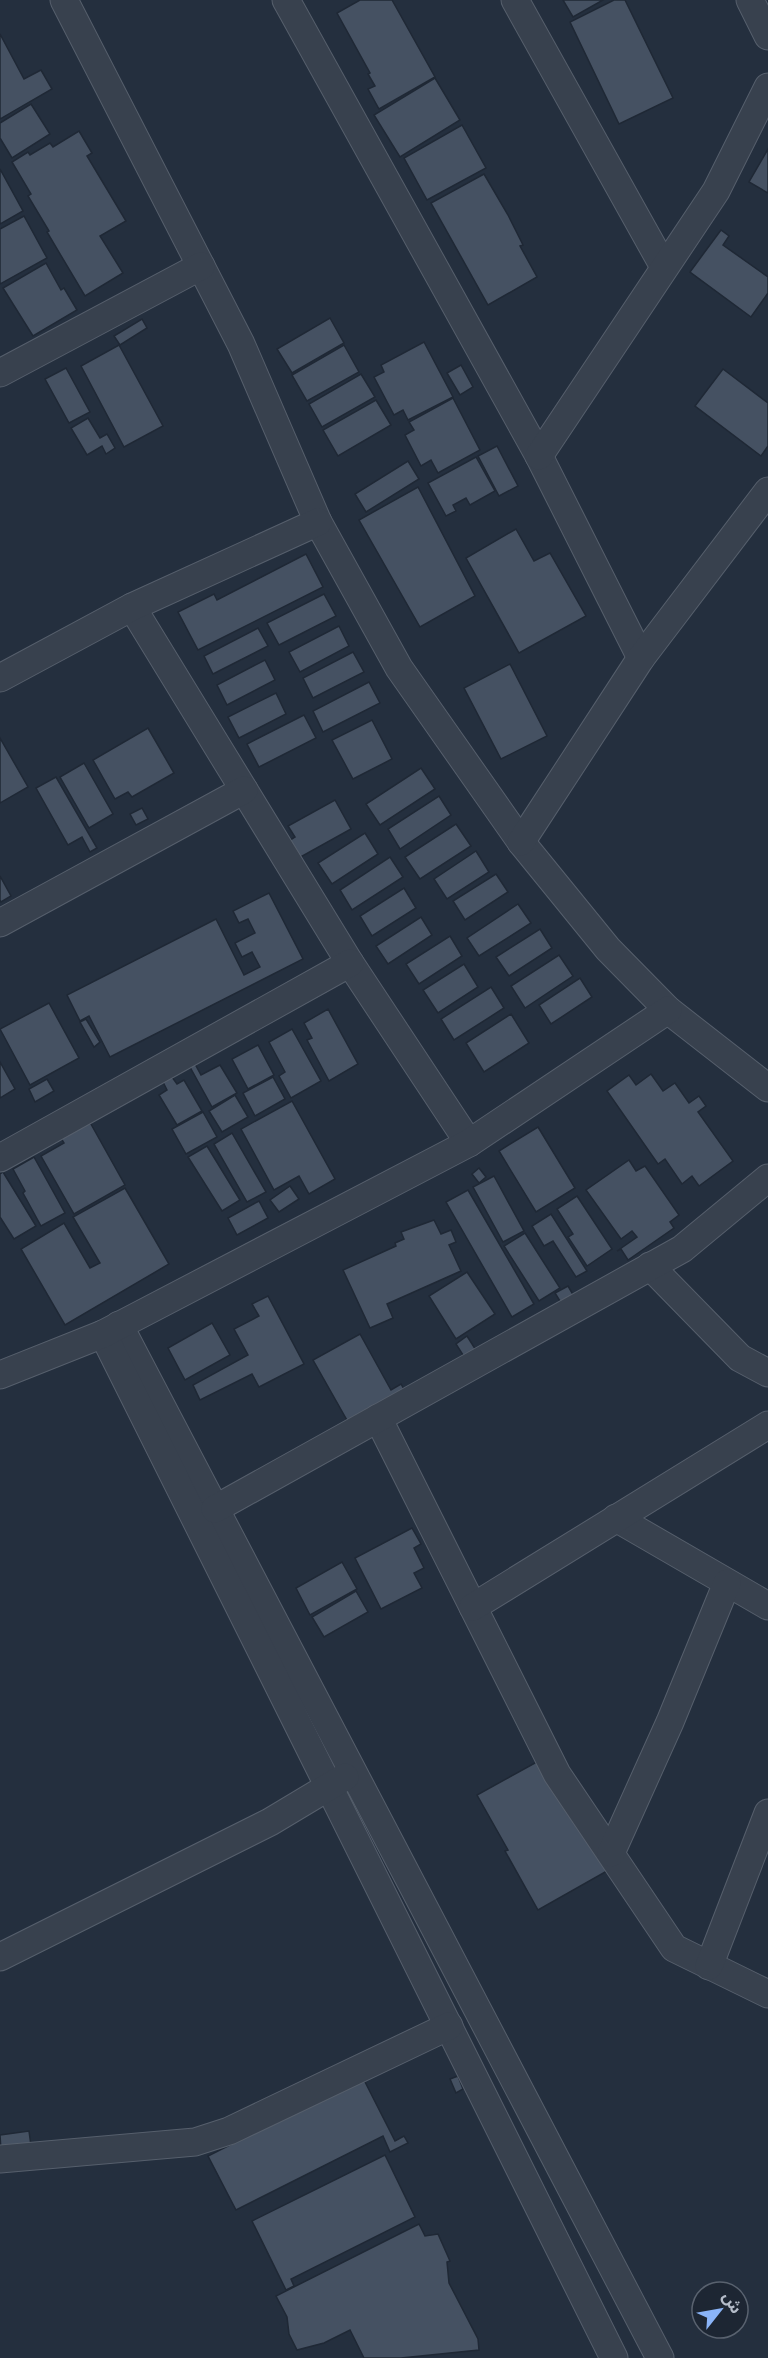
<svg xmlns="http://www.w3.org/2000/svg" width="768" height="2358" font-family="'Archivo Narrow','Noto Sans Arabic',sans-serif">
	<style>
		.building { fill: #455162; stroke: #1f2835; stroke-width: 1.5 }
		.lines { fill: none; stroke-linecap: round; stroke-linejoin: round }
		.minor-casing { stroke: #565f6c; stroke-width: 29 }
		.minor { stroke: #38414e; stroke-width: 27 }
	</style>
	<rect width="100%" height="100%" fill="#242f3e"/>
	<g class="building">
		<path d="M360,0H392L435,77L379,109L368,89L375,86L368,74L370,73L337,13Z"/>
		<path d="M563,0H603L573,17Z"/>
		<path d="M614,0H625L673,98L619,124L570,22Z"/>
		<path d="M0,34L24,79L41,70L52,89L0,119Z"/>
		<path d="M435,78L460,120L400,157L374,115Z"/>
		<path d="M31,104L50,134L12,158L0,138V123Z"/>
		<path d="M462,125L486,168L427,200L404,158Z"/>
		<path d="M79,131L92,153L87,156L126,221L100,236L123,273L85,296L47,232L49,231L28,196L31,194L12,162L28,152L30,155L50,143L53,147Z"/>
		<path d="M768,149V193L749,182Z"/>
		<path d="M0,169L23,211L0,224Z"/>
		<path d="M484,174L508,215L523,245L520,246L537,277L488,305L431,203Z"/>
		<path d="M24,216L47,258L0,284V229Z"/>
		<path d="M721,230L729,236L723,245L768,277V293L751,317L690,272Z"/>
		<path d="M46,263L61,290L64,288L77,310L33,336L3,288Z"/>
		<path d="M330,318L344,343L292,373L277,349Z"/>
		<path d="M142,319L147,328L120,345L114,336Z"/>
		<path d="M424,342L453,397L408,420L403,410L394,415L374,377L384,372L381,365Z"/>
		<path d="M119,345L163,426L124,447L81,366Z"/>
		<path d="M344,345L359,372L307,401L292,375Z"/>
		<path d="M461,365L473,387L460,395L447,373Z"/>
		<path d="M66,368L90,412L69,423L45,379Z"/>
		<path d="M723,369L768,403V446L761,456L695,406Z"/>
		<path d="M361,374L375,397L322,427L309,404Z"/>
		<path d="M453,398L480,450L438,473L431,460L421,466L405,435L414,430L409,422Z"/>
		<path d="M376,400L391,425L338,456L323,430Z"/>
		<path d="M88,418L100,438L107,434L115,448L106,454L102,446L87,455L71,428Z"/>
		<path d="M497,446L518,486L499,496L478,456Z"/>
		<path d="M476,457L495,491L470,505L466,498L453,505L456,511L446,516L428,483Z"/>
		<path d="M408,461L419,479L366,512L355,494Z"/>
		<path d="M418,487L475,596L420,627L359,520Z"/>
		<path d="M516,529L534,561L550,553L586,616L519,653L466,558Z"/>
		<path d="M306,554L323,587L198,650L178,612L214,594L217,600Z"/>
		<path d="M324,594L336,616L279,645L267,623Z"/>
		<path d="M339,626L349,646L300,672L289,652Z"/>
		<path d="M258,628L268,646L213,674L204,656Z"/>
		<path d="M353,652L364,672L313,698L303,678Z"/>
		<path d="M265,660L275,680L227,705L217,685Z"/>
		<path d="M510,664L547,736L501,759L464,688Z"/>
		<path d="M369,682L380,703L323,732L313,711Z"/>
		<path d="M276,693L286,714L239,738L228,717Z"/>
		<path d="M304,715L316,738L259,767L247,744Z"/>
		<path d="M372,720L392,759L353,779L332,740Z"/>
		<path d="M148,728L174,773L132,797L128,792L115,799L93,760Z"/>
		<path d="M0,738L28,787L0,803Z"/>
		<path d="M84,763L113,814L89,828L60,777Z"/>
		<path d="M421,768L435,789L380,825L366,804Z"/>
		<path d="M56,777L97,848L90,852L82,837L68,845L36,788Z"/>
		<path d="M439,796L451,815L400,849L388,829Z"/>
		<path d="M335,800L351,829L297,859L287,842L295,837L288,826Z"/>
		<path d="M142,808L148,819L136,825L130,814Z"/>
		<path d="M456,824L471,846L420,879L405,857Z"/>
		<path d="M365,833L378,854L332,884L318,863Z"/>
		<path d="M476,851L489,872L447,899L434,879Z"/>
		<path d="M390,857L403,877L352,910L340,890Z"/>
		<path d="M496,874L508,892L465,920L453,901Z"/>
		<path d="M0,876L11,896L1,902L0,900Z"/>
		<path d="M404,888L416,908L372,936L360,916Z"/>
		<path d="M269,893L303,959L110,1057L89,1016L80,1021L67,995L216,919L244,975L260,967L252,952L242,957L235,943L255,933L248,919L239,923L233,911Z"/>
		<path d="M518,904L531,923L479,956L467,938Z"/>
		<path d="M421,917L432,935L388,964L376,946Z"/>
		<path d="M540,929L552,948L509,976L496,957Z"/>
		<path d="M450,936L462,956L419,984L406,964Z"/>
		<path d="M559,955L573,976L525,1008L511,986Z"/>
		<path d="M464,964L478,987L438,1013L423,990Z"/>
		<path d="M580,978L592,997L551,1024L539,1005Z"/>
		<path d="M491,987L504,1008L454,1040L441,1019Z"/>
		<path d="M49,1003L79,1058L30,1085L0,1029Z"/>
		<path d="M328,1009L358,1064L329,1081L307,1040L312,1038L304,1023Z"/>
		<path d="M511,1014L529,1043L484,1072L466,1043Z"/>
		<path d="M86,1019L100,1042L94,1047L80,1022Z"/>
		<path d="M292,1029L321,1081L291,1098L279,1076L285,1072L269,1042Z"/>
		<path d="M258,1045L274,1075L248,1089L232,1059Z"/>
		<path d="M0,1062L15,1089L0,1098Z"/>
		<path d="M195,1064L201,1075L220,1065L237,1093L212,1107L190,1067Z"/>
		<path d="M651,1074L663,1091L675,1083L689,1103L699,1096L706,1106L698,1112L733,1161L699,1186L692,1176L682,1184L665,1159L658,1164L607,1091L629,1075L636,1085Z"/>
		<path d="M172,1077L177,1084L184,1080L202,1111L177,1125L159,1095L167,1090L163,1082Z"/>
		<path d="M273,1077L285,1099L255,1116L243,1093Z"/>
		<path d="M47,1079L54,1091L35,1102L29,1089Z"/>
		<path d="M235,1095L248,1117L222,1132L209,1111Z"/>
		<path d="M292,1101L335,1179L309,1194L299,1176L274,1190L241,1129Z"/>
		<path d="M203,1112L217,1137L186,1154L172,1129Z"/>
		<path d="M87,1117L125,1185L74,1214L41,1156L64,1143L59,1135Z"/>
		<path d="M538,1127L575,1188L536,1212L499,1151Z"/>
		<path d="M232,1133L266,1192L247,1202L214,1144Z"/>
		<path d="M207,1146L240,1200L222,1211L188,1157Z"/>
		<path d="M34,1157L65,1213L41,1226L23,1193L25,1191L13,1169Z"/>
		<path d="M629,1160L636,1171L645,1166L679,1215L670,1222L674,1228L628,1260L621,1249L617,1251L637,1237L632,1231L621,1239L586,1190Z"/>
		<path d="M479,1168L486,1177L479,1183L472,1174Z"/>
		<path d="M3,1172L36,1226L14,1239L0,1217V1174Z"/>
		<path d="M494,1176L524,1231L503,1242L473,1187Z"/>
		<path d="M290,1186L299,1199L279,1212L270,1200Z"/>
		<path d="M125,1188L169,1264L65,1325L21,1249L64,1223L90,1268L100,1263L73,1217Z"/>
		<path d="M468,1190L534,1304L512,1317L446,1202Z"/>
		<path d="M577,1196L612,1249L587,1266L568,1237L573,1234L557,1209Z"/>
		<path d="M259,1201L268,1218L237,1235L228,1218Z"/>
		<path d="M551,1214L587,1271L576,1277L553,1241L544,1246L532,1226Z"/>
		<path d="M434,1220L441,1234L451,1230L456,1242L449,1245L461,1271L387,1304L393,1318L370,1328L343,1270L396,1246L395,1243L404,1239L401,1232Z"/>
		<path d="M525,1233L560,1288L539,1301L504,1246Z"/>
		<path d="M467,1272L495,1314L456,1339L429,1296Z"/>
		<path d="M568,1286L575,1298L563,1306L555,1293Z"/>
		<path d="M268,1296L304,1364L259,1387L252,1374L200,1400L193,1385L248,1355L234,1329L259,1316L252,1304Z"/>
		<path d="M212,1323L230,1355L185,1380L168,1348Z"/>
		<path d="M360,1334L391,1390L401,1384L409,1398L352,1429L313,1360Z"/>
		<path d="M467,1336L479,1355L468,1363L456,1344Z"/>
		<path d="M412,1528L421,1544L414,1548L424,1568L414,1573L422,1588L381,1609L355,1558Z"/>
		<path d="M342,1562L357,1589L310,1615L296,1588Z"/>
		<path d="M356,1591L368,1612L324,1637L312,1617Z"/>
		<path d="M544,1758L607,1871L538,1910L505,1851L508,1850L477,1795Z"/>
		<path d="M458,2076L463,2089L456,2093L450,2079Z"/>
		<path d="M363,2078L395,2141L404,2136L408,2143L390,2152L383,2136L236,2210L208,2156Z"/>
		<path d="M29,2131L31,2146L1,2150L0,2135Z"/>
		<path d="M385,2155L415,2217L291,2279L294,2286L286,2290L252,2221Z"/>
		<path d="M419,2224L425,2236L438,2234L450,2261L447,2262L449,2283L478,2339L479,2350L401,2358H364L350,2330L324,2343L297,2350L289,2334L287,2317L276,2296Z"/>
	</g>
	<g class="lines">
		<g class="minor-casing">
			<g id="minor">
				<path d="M64,0L241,344L318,522L399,668L521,842L608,949L668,1010L768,1088"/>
				<path d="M286,0L539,456L641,658"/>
				<path d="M515,0L664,267"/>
				<path d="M750,0L768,36"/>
				<path d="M0,373L201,266"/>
				<path d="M539,456L716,191L768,87"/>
				<path d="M132,607L350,963L469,1143"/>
				<path d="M0,678L132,607L318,522"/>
				<path d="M521,842L641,658L768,491"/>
				<path d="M0,923L244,790"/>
				<path d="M0,1158L350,963"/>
				<path d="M650,1266L740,1358L768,1373"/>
				<path d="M119,1325L660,2358"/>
				<path d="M103,1334L614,2358"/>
				<path d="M0,1375L103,1334L469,1143L668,1010"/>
				<path d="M378,1418L557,1774L674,1948L768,1994"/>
				<path d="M215,1509L682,1249L768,1178"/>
				<path d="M616,1518L768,1606"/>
				<path d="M473,1607L768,1425"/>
				<path d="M611,1853L670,1722L727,1583"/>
				<path d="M0,1957L270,1822L345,1777"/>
				<path d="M709,1966L768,1813"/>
				<path d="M0,2159L195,2142L229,2131L449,2026"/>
			</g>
		</g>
		<use href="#minor" class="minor"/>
	</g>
	<g transform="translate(720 2310) rotate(59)"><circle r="28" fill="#1d2633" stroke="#59626f" stroke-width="1.5"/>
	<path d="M0-4.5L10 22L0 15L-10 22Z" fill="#8ab4f8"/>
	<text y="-9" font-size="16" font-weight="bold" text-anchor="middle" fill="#b4bcc9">ش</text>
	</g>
</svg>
